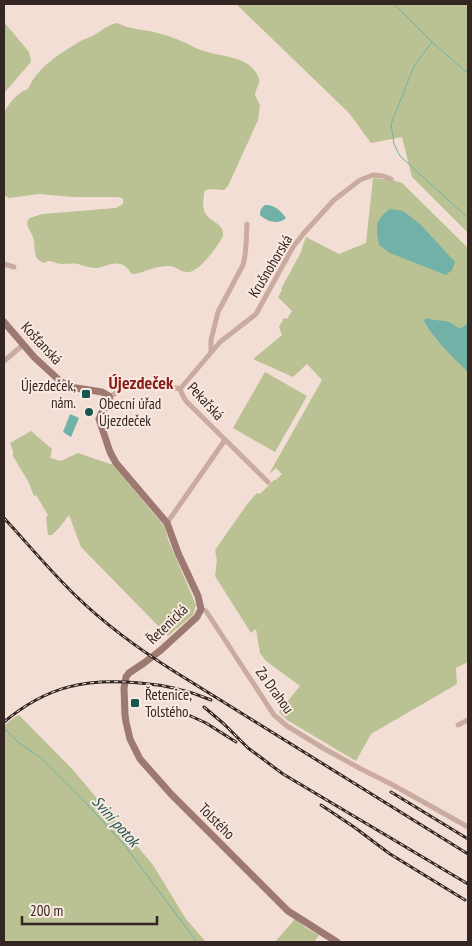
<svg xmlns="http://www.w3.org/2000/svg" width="472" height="946" font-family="'PT Sans Narrow',sans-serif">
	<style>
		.green { fill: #bac193 }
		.water { fill: #71b1a7 }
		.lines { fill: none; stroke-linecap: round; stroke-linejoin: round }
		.stream { stroke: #71b1a7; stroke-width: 1 }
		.street { stroke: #caaba0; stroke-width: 5 }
		.secondary { stroke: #9e7971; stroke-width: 7 }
		.rail-casing { stroke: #332623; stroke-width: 3 }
		.rail { stroke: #fae9e0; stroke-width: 1; stroke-dasharray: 4; stroke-linecap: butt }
		.poi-dot { fill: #17574f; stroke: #fae9e0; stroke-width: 2 }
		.labels { text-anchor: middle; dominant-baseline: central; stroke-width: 4; stroke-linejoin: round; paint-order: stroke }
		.street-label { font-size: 15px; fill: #332623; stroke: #fae9e0 }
		.poi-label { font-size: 15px; fill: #332623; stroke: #fae9e0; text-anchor: start }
		.water-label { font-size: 16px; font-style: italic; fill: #17574f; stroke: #fae9e0 }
		.quarter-label { font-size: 18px; font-weight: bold; fill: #871d17; stroke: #fae9e0 }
	</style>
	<rect width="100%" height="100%" fill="#f2ded4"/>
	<g class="green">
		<path d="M236,4H468V233L412,177L402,137L371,143L349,113Z"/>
		<path d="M4,22L29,52L31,62L4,93Z"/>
		<path d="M117,23C121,24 123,26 127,27C137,30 148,30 158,33C166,35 175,38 183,42C189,44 194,48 201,50C216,56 244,56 254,70C264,82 257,83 255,95L260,105L258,120L228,186L224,190L209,189L206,190L204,192C204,198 202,204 204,210C207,222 225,222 223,236C218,246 200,271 189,272C182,273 177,267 170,266C159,265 146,271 135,274H132C128,269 127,266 120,264C112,262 105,267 97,268C91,268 84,266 78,264C73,263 67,264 62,264C55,264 50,258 44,263C33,259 35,250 34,241C33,235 29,230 27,224L28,220L30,218L42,214L116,208L123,204V200L122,198L117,197H74L39,194L9,198L4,195V113C8,104 18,92 28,89C37,68 59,54 79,42C83,39 88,38 93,36C101,31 107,25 117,23Z"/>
		<path d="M373,178L392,180L402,183L468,248V323L461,328L428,318L424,322L436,339L468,372V662L456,668L457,684L371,734L356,761L287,720L279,712L300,686L266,661L260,653L256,629L251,633L215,576L217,560L215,550L248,503L257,493L260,494L274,480H276L282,474L276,468L269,474L322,380L307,364L293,377L253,359L282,335L279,327L284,318L287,319L292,311L278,297L282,290L281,289L300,254L306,237L339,254L366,243Z"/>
		<path d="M265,372L307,396L275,452L233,428Z"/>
		<path d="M31,431L52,449L50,458L61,461L78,453L113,465L164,526L169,542L196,605L193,615L168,636L81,547L69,515L59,528L52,535H48L46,517L48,515L36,495L34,496L28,481L13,456V451L10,443Z"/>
		<path d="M19,715L73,770L153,865L186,919L206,942H4V726L15,717Z"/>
		<path d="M295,919L306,928L319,935L314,942H275Z"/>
	</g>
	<g class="water">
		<path d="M265,205C274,204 281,211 286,218C279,225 267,222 260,215C260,210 261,208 265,205Z"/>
		<path d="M390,209L403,211L420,224L455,262L452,270L446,275L390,253L379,245C376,227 374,221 390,209Z"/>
		<path d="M428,318C435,321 443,320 449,322C454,324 455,327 461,328L468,323V372C452,357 436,341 424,322L425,319Z"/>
		<path d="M70,414L79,418L71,437L63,432Z"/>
	</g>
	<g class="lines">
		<g class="stream">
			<path d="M394,4L432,42"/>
			<path d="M468,72L465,71L432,42L414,66L391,124L394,144L400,156L468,218"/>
			<path d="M4,728L19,743L41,758L85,802L126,847L197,942"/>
		</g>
		<g class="street">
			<path d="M4,264L14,267"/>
			<path d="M211,352V340L218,312L243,265C247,251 246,238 247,224"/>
			<path d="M4,361L23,345"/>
			<path d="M180,389L220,342L256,314L293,247L304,233L334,200L360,180L373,175L383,176L391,179"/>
			<path d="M110,397C116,393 121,389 127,386C141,380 165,386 180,389L183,396L186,401L268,482"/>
			<path d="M167,523L225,440"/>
			<path d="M201,609L206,611L274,715L287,726L323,748L361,769L393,785L468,827"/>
			<path d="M458,725L468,720"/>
		</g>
		<path class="secondary" d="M4,322L34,357L60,381L70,387L102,392L109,396L110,401L101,414L99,419L110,452L116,463L167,523L178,553L198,596L201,609L197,617L161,650L144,663L129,673L126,677L124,688L125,715L126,722L130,739L140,759L171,794L288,911L337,942"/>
		<g class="rail-casing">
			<g id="rail">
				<path d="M4,518C28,544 51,572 77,597C106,625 139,649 172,670L468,854"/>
				<path d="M204,707L224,724L248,748L283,774L468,884"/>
				<path d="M184,713L206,723L236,742"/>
				<path d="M4,722C47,686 86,678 140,683C165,685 188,690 211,700"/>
				<path d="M391,792L468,839"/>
				<path d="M321,805L354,827L390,854L465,900"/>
			</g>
		</g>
		<use href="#rail" class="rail"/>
	</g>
	<g class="poi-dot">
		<rect x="81" y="389" width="10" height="10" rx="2.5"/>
		<circle cx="89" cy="412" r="5"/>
		<rect x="130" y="698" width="10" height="10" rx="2.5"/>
	</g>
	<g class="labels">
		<g class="street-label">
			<text transform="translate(270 266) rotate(-59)">Krušnohorská</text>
			<text transform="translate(42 343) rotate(47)">Košťanská</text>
			<text transform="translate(206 401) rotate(47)">Pekařská</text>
			<text transform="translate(167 624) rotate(-44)">Řetenická</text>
			<text transform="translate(275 690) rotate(54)">Za Drahou</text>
			<text transform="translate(217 821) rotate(45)">Tolstého</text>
		</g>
		<g class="poi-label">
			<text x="76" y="385" text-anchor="end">Újezdeček,<tspan x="76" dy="17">nám.</tspan></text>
			<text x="99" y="403">Obecní úřad<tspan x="99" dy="17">Újezdeček</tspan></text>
			<text x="145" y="694">Řetenice,<tspan x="145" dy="17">Tolstého</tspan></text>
		</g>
		<g class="water-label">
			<text transform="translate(116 821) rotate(48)">Sviní potok</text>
		</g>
		<g class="quarter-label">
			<text x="141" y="382">Újezdeček</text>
		</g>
	</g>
	<rect width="472" height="946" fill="none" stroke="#332623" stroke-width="10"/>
	<path d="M22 916v8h135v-8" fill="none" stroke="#332623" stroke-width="2.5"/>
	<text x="30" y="916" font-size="15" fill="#332623" stroke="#fae9e0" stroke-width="4" paint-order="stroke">200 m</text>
</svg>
